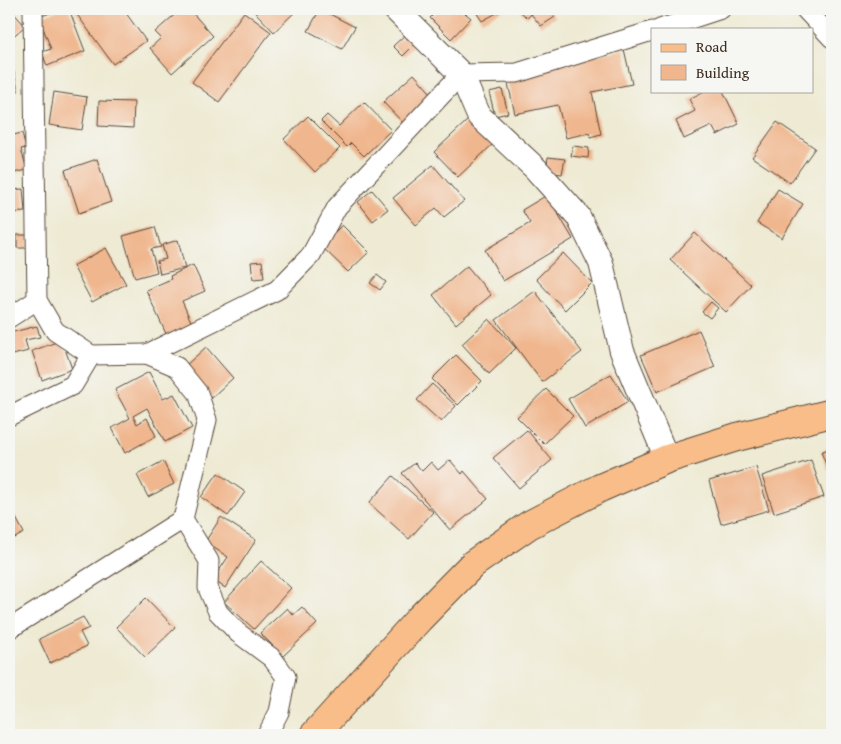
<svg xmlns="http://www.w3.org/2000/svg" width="841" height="744" font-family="'Gentium Book Plus',serif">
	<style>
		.building { fill: #f0b68d }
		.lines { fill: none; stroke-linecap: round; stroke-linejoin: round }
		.minor-casing { stroke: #564739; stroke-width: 21 }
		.tertiary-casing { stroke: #564739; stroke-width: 26 }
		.primary-casing { stroke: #564739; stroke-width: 30 }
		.minor { stroke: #fff; stroke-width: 19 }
		.tertiary { stroke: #fff; stroke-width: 24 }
		.primary { stroke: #f8bd89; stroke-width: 28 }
	</style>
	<rect width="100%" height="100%" fill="#f6f6f2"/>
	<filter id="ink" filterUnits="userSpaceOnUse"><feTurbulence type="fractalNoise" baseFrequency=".02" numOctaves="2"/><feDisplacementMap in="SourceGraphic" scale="10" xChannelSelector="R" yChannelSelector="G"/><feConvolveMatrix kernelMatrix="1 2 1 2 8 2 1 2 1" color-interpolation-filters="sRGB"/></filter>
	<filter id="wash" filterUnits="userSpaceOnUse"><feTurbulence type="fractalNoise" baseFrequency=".0096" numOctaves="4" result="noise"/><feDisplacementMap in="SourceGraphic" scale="20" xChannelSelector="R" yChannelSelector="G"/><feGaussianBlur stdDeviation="1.12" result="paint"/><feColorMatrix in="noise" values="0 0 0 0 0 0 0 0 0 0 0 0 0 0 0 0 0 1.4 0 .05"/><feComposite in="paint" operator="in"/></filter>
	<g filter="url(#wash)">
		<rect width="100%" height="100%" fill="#eeead3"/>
		<g id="blocks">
			<g class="building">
				<path d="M9,9H14L12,11L25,26L9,40Z"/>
				<path d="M61,9H69L85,51L47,66L42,52L51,49L39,17Z"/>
				<path d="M73,9H123L146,41L113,64Z"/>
				<path d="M181,9H189L213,36L172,73L150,48L161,38L155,32Z"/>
				<path d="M261,9H296L297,10L274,32L256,13Z"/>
				<path d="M320,9L355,27L342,49L308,31Z"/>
				<path d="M439,9H460L471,18L451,39L430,18Z"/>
				<path d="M474,9H504L482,21Z"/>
				<path d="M518,9H537L527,18Z"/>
				<path d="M538,9H549L555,17L541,26L531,14Z"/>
				<path d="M244,12L271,32L219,102L192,82Z"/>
				<path d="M407,33L417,42L403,56L393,46Z"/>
				<path d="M624,49L632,84L592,92L601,134L590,137L589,133L566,138L558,105L515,114L506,75Z"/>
				<path d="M12,64L18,91L9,94V65Z"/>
				<path d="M414,74L436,99L406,126L383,102Z"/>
				<path d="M502,89L508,113L495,116L489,92Z"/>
				<path d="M705,91H723L739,124L717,135L712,126L684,139L676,121L695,111L689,99Z"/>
				<path d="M54,92L87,97L82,130L49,125Z"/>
				<path d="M99,101L134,102L133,128L98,126Z"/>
				<path d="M364,102L391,130L364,156L351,143L347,147L321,121L327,115L339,126Z"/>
				<path d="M308,116L340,148L315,172L284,139Z"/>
				<path d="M469,119L493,144L458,177L434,152Z"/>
				<path d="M777,122L815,148L790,183L752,157Z"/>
				<path d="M22,133L26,148L21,149L27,170L9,174V136Z"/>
				<path d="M573,146L589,148L588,158L571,156Z"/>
				<path d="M548,157L565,159L562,174L546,172Z"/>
				<path d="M97,159L111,202L79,213L65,170Z"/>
				<path d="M433,165L464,201L444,217L436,208L416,225L393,198Z"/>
				<path d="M23,189L25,212L9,213V190Z"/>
				<path d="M778,189L803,204L782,238L757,223Z"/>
				<path d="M372,190L388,209L373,221L358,202Z"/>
				<path d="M547,195L573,239L503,281L485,250L530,223L522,210Z"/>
				<path d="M342,225L369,252L348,272L321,246Z"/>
				<path d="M155,227L161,247L151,249L157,272L135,278L123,236Z"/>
				<path d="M695,233L751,285L726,312L670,260Z"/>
				<path d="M17,235H29L28,248H17Z"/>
				<path d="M178,240L185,268L160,274L157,261L166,259L162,245Z"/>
				<path d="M106,248L126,284L92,302L73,266Z"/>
				<path d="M563,253L592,283L565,310L536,279Z"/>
				<path d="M262,261L264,278L253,279L251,262Z"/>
				<path d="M193,265L205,291L182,301L192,324L167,336L146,290L171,279L170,276Z"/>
				<path d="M467,266L491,295L456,324L433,295Z"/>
				<path d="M377,275L386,282L380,290L370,283Z"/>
				<path d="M535,291L582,352L542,382L496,320Z"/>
				<path d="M711,302L718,308L710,318L702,312Z"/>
				<path d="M489,319L516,348L489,374L462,344Z"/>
				<path d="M37,326L40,337L25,340L28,351L9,356V333Z"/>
				<path d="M699,330L715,367L657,392L641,355Z"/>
				<path d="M62,340L72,369L42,380L32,351Z"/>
				<path d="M206,347L233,378L211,398L184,367Z"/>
				<path d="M456,355L482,381L458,405L432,379Z"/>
				<path d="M149,372L163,399L174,394L192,428L165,442L147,408L133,416L137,424L147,418L156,436L125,453L112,428L130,418L115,390Z"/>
				<path d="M611,374L628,402L585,428L568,399Z"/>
				<path d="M432,384L456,406L441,422L417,400Z"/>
				<path d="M546,389L573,416L544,444L517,417Z"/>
				<path d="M527,430L552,460L519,488L493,458Z"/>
				<path d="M832,447V479L821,452Z"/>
				<path d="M450,460L462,474L464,471L488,499L450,530L402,473L415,463L422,471L431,462L438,470Z"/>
				<path d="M811,460L824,497L774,513L762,476Z"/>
				<path d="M163,461L174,484L148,497L137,475Z"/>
				<path d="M756,467L769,510L721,524L709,481Z"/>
				<path d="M218,473L245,492L228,516L201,497Z"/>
				<path d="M393,476L433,512L409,539L369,503Z"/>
				<path d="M9,505L24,533L9,541Z"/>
				<path d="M221,517L256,540L225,588L213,580L228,557L205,542Z"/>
				<path d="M261,561L291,588L254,629L224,602Z"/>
				<path d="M146,598L175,628L145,657L116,627Z"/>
				<path d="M302,607L317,624L283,656L260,633L287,608L293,615Z"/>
				<path d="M83,617L89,628L80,632L87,646L50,663L39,639Z"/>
			</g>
		</g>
	</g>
	<g filter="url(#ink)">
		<use href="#blocks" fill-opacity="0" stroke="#564739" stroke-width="1"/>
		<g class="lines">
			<g class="minor-casing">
				<g id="minor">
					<path d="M33,9L37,300L55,331L91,355L147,354L177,367L198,393L207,420L183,519L209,561L208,588L218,612L238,633L272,658L286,677L279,712L267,735"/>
					<path d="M805,9L832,38"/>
					<path d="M660,29L721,9"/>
					<path d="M9,318L37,300"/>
					<path d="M147,354L277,290L311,255L337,207L461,74L517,73L652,31"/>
					<path d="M9,416L73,385L91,355"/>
					<path d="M9,629L183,519"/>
				</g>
			</g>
			<g class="tertiary-casing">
				<path id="tertiary" d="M395,9L461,74L479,116L535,168L578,216L601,263L622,351L667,459"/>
			</g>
			<g class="primary-casing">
				<path id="primary" d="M314,735L419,619L473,564L529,525L600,488L667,459L737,437L832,413"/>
			</g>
			<use href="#minor" class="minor"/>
			<use href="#tertiary" class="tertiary"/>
			<use href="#primary" class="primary"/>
		</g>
	</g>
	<rect width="841" height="744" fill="none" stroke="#f6f6f2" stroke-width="30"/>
	<rect x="651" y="28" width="162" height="65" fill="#f6f6f2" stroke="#aba49d"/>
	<rect x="661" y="44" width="25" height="8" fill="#f8bd89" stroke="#aba49d"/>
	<text x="696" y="52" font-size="15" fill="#3b2a1e">Road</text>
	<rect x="661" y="65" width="25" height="15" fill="#f0b68d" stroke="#aba49d"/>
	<text x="696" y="78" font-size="15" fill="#3b2a1e">Building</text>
</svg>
